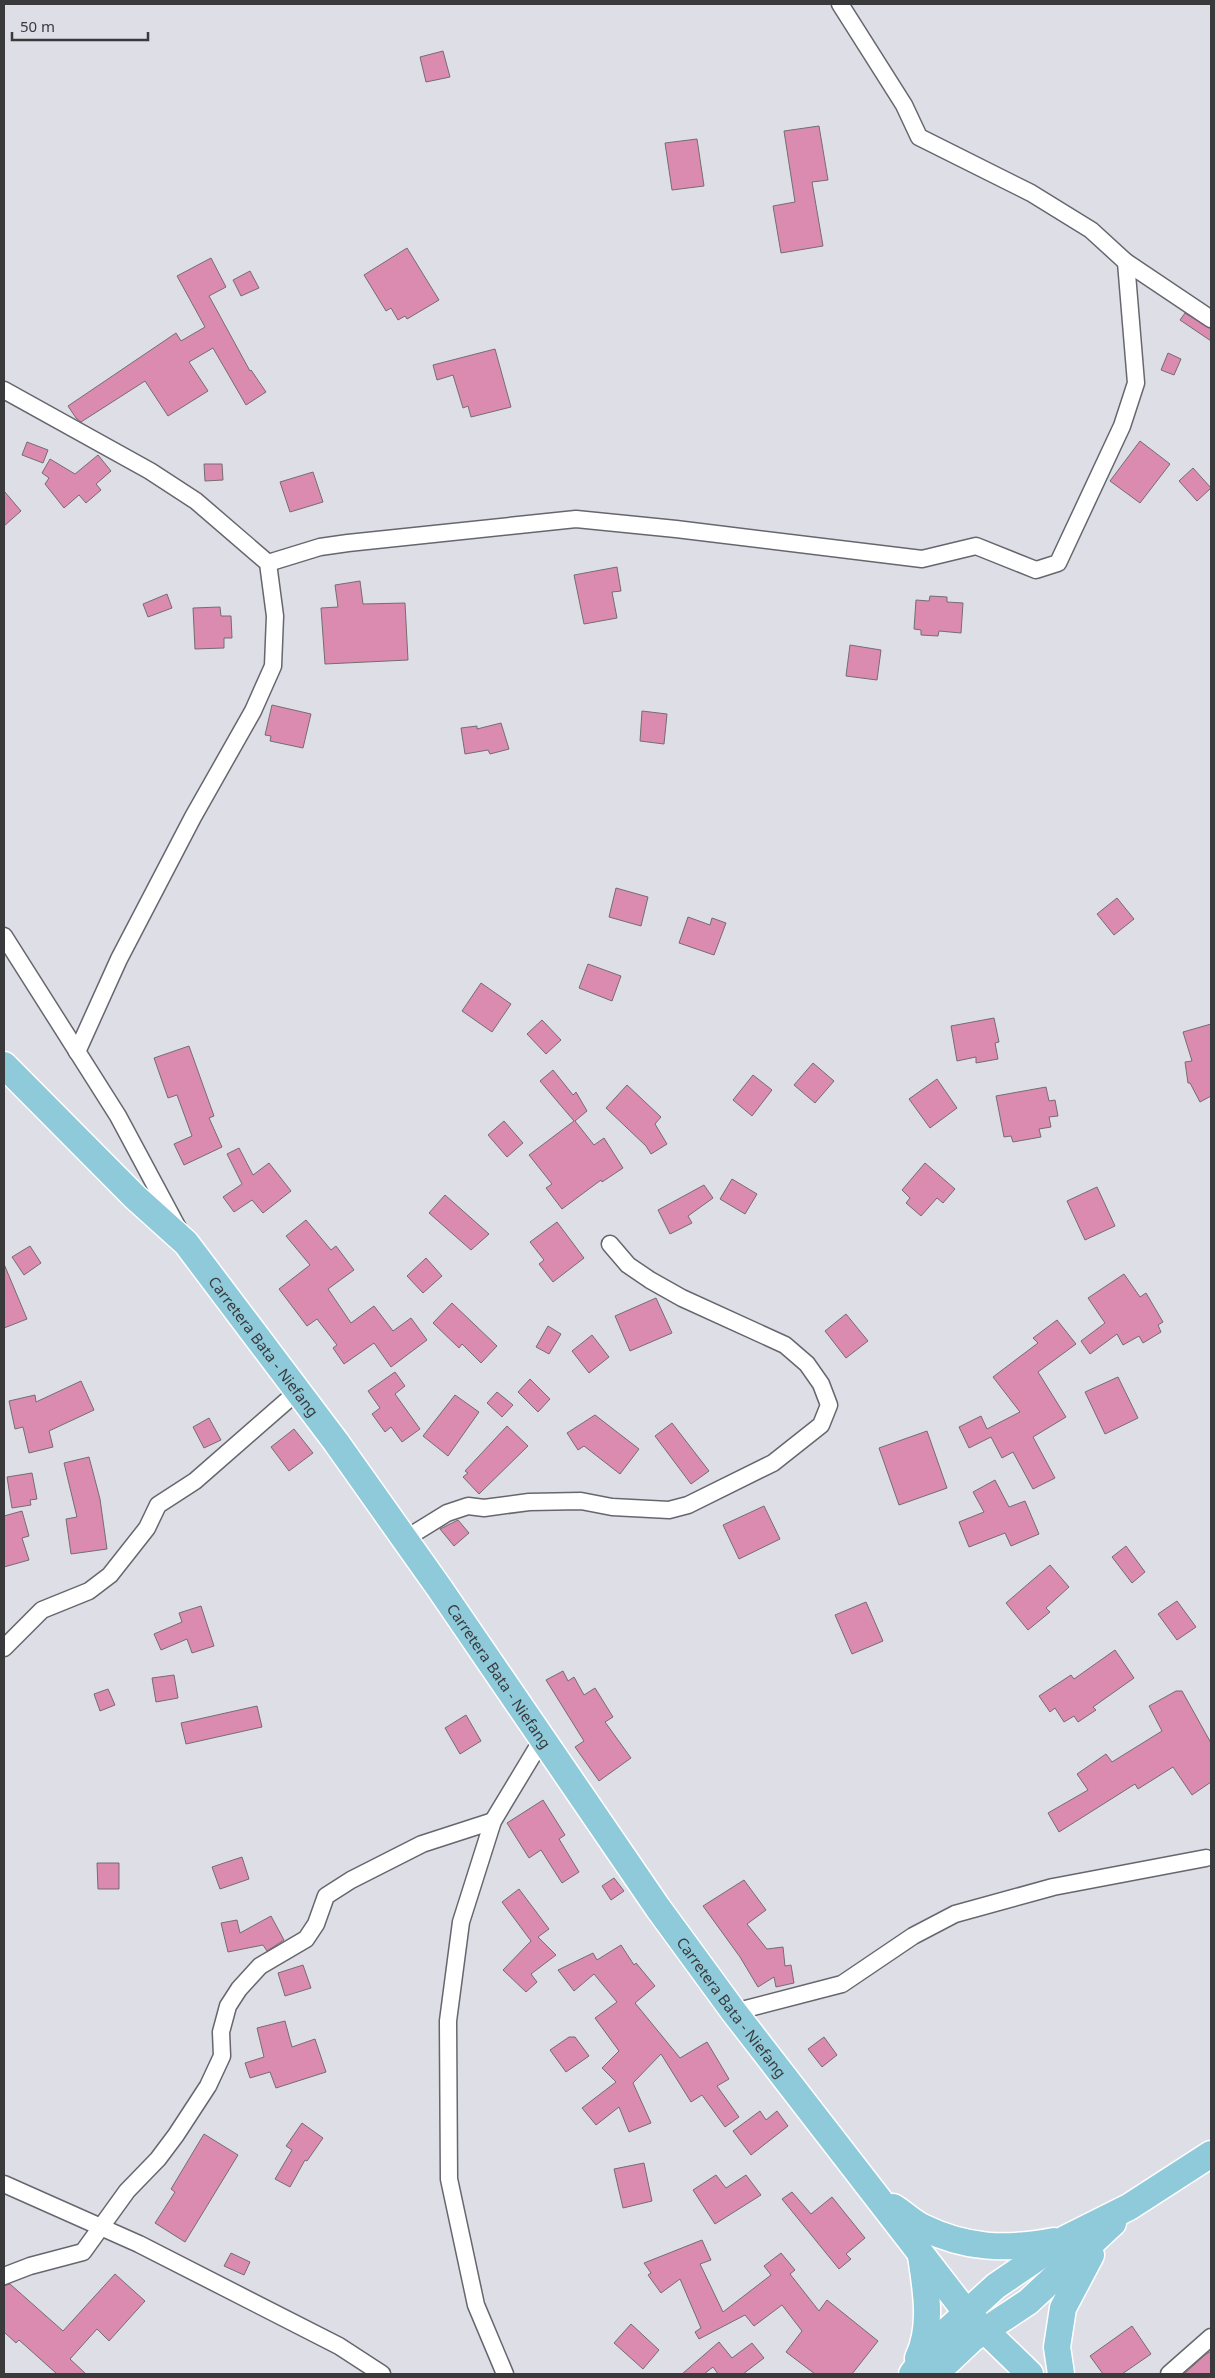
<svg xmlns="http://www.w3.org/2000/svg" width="1215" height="2378" font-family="'Noto Sans',sans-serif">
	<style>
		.building { fill: #db8ab0; stroke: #756d70 }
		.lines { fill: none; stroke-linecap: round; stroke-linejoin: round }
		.street-casing { stroke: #66676e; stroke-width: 19 }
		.primary-casing { stroke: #fff; stroke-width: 29 }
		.street { stroke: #fff; stroke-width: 16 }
		.primary { stroke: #8ecada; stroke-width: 26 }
		.labels { text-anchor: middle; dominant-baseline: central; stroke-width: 4.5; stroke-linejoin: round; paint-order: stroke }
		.street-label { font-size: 15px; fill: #3a3a3d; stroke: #dedee7 }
	</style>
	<rect width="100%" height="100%" fill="#dedee7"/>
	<g class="building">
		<path d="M443,51L450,77L426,82L420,57Z"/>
		<path d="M819,126L828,180L812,182L823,246L781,253L773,206L795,202L784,131Z"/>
		<path d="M697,139L704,186L672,190L665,143Z"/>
		<path d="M407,248L439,300L407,319L405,316L398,320L391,308L386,311L364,275Z"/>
		<path d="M211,258L226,287L209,296L250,371L251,370L266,392L246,405L213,348L189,362L208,391L168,416L145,381L81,422L76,418L68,406L176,333L181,341L205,327L177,276Z"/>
		<path d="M250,271L259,288L241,296L233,280Z"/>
		<path d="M1185,313L1211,329V341L1180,320Z"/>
		<path d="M495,349L511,407L471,417L468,406L463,408L453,375L437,380L433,365Z"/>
		<path d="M1168,353L1181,359L1174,375L1161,370Z"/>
		<path d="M1140,441L1170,464L1140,503L1110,481Z"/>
		<path d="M27,442L48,450L43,463L22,455Z"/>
		<path d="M98,455L111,471L96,484L101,490L86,503L79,495L64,508L45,484L49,478L42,473L50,459L75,474Z"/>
		<path d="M204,464H222L223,480L205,481Z"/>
		<path d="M1193,468L1211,488L1197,501L1179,481Z"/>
		<path d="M313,472L323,502L290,512L280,482Z"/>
		<path d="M4,491L21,511L4,526Z"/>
		<path d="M617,567L621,591L612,592L617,618L584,624L574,575Z"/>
		<path d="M360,581L363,604L405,603L408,660L325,664L321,608L338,607L335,585Z"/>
		<path d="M167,594L172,608L148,617L143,604Z"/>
		<path d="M930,596L947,597V602L963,603L961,633L939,631L938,636L921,635V630L914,629L916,600L929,601Z"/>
		<path d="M220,607L221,616H231L232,638H224V648L195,649L193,608Z"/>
		<path d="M850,645L881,650L877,680L846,676Z"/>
		<path d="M272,705L311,714L303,748L270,741L271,736L265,735Z"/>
		<path d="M642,711L667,714L664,744L640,741Z"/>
		<path d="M501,723L509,749L490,754L488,750L465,754L461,728L477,726V729Z"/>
		<path d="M616,888L648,897L641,926L609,917Z"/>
		<path d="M1117,898L1134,919L1114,935L1097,914Z"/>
		<path d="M688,917L710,925L712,918L726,923L714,955L679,943Z"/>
		<path d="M588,964L621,976L612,1001L579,988Z"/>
		<path d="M481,983L511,1004L492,1032L462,1011Z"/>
		<path d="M994,1018L999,1042L995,1043L998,1059L976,1063V1057L957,1061L951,1026Z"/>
		<path d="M542,1020L561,1040L546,1054L527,1034Z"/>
		<path d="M1211,1024V1096L1200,1102L1190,1083H1188L1185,1062L1192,1061L1183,1032Z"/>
		<path d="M189,1046L214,1116L209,1118L222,1147L184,1165L174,1144L192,1136L177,1095L168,1098L154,1058Z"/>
		<path d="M813,1063L834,1081L815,1103L794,1085Z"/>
		<path d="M553,1070L573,1095L576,1092L587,1111L575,1121L594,1145L604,1138L623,1168L602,1182L601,1180L562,1209L546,1188L552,1184L529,1155L574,1121L540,1081Z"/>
		<path d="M753,1075L772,1090L752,1116L733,1100Z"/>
		<path d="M937,1079L957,1108L930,1128L909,1099Z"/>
		<path d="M627,1085L661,1117L655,1124L667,1144L651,1154L646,1146L606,1108Z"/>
		<path d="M1046,1087L1049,1101L1055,1100L1058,1116L1049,1117L1051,1127L1039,1129L1041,1137L1013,1142L1011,1136L1004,1137L996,1096Z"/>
		<path d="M504,1121L523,1143L507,1157L488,1135Z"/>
		<path d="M239,1148L253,1175L269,1163L291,1191L263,1213L252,1200L234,1212L223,1197L242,1184L227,1154Z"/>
		<path d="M925,1163L955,1189L943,1203L937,1198L921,1216L906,1203L910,1198L902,1190Z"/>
		<path d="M732,1179L757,1194L745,1214L720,1199Z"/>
		<path d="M704,1185L713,1198L688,1216L692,1223L670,1234L658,1210Z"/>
		<path d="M1097,1187L1115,1226L1085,1240L1067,1201Z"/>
		<path d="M445,1195L489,1234L471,1250L429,1213Z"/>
		<path d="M306,1220L331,1250L336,1246L354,1270L328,1289L351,1323L374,1306L393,1331L411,1318L427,1340L391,1367L374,1343L344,1364L333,1348L337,1345L317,1319L307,1326L279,1289L310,1265L286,1236Z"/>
		<path d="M557,1222L584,1258L553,1282L539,1264L544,1260L530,1242Z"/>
		<path d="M30,1246L41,1263L24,1275L12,1257Z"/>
		<path d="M426,1258L442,1276L423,1293L407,1276Z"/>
		<path d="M4,1264L27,1319L4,1328Z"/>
		<path d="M1124,1274L1140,1297L1146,1293L1163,1322L1158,1325L1161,1332L1143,1343L1139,1336L1123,1345L1117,1334L1090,1354L1081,1341L1105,1323L1088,1298Z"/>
		<path d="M656,1298L672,1333L630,1351L615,1316Z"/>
		<path d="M452,1303L497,1346L481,1363L462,1344L459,1348L433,1323Z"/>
		<path d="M846,1314L868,1341L846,1358L825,1331Z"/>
		<path d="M1057,1320L1076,1344L1038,1372L1066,1417L1033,1437L1055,1478L1033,1489L1013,1452L1002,1458L991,1437L969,1448L959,1427L981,1416L987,1429L1020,1412L993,1377L1038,1343L1033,1338Z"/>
		<path d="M548,1326L561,1334L549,1354L536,1347Z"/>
		<path d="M592,1335L609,1357L589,1373L572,1351Z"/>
		<path d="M395,1372L405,1386L395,1394L420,1429L402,1442L391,1427L385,1432L372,1414L380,1408L368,1391Z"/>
		<path d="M1118,1377L1138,1418L1105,1434L1085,1392Z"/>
		<path d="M530,1379L550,1399L538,1412L518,1392Z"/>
		<path d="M81,1381L94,1410L49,1431L53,1447L29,1453L23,1427L15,1429L9,1401L35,1395L36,1402Z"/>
		<path d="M497,1392L513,1405L502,1417L487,1403Z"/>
		<path d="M455,1395L479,1412L448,1456L423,1436Z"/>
		<path d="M595,1415L639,1449L620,1474L584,1446L578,1450L567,1433Z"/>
		<path d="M209,1418L221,1440L204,1448L193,1427Z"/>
		<path d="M672,1423L709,1471L691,1484L655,1436Z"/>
		<path d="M507,1426L528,1446L479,1494L463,1477L468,1473L465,1471Z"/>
		<path d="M294,1429L313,1453L289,1471L271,1447Z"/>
		<path d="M927,1431L947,1488L899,1505L879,1448Z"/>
		<path d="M89,1457L100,1499L107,1549L71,1554L66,1519L77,1517L64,1463Z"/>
		<path d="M32,1473L37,1499L30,1500L31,1505L12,1508L7,1477Z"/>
		<path d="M995,1480L1009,1507L1025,1501L1039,1534L1011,1546L1005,1533L969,1547L959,1522L984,1512L973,1492Z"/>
		<path d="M764,1506L780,1539L739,1559L723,1525Z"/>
		<path d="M22,1511L29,1536L22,1538L29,1560L4,1567V1516Z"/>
		<path d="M458,1520L469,1533L454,1546L440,1529Z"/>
		<path d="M1126,1546L1145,1572L1132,1583L1112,1557Z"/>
		<path d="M1050,1565L1069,1587L1046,1608L1050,1612L1028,1630L1006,1603Z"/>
		<path d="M1177,1601L1196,1627L1177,1640L1158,1614Z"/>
		<path d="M866,1602L883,1641L852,1654L835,1615Z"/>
		<path d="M201,1606L214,1646L192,1653L187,1639L161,1650L154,1634L182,1622L179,1613Z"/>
		<path d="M1115,1650L1134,1678L1093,1707L1096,1710L1078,1722L1074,1716L1064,1722L1055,1708L1050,1712L1039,1696L1071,1675L1074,1679Z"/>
		<path d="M563,1671L568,1681L574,1677L584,1695L595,1688L613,1717L605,1722L631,1758L599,1781L575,1747L584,1741L546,1680Z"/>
		<path d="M174,1675L178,1698L156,1702L152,1678Z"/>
		<path d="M108,1689L115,1705L100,1711L94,1694Z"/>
		<path d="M1176,1691H1182L1211,1743V1782L1192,1795L1173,1767L1138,1789L1135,1784L1059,1832L1048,1813L1088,1790L1077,1774L1106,1754L1112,1762L1162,1731L1149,1706Z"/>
		<path d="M257,1706L262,1727L186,1744L181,1723Z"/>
		<path d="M466,1715L481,1741L460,1754L445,1728Z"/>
		<path d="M543,1800L565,1835L559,1839L579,1872L562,1883L541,1850L529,1858L507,1823Z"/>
		<path d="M242,1857L249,1879L220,1889L212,1867Z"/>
		<path d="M97,1863H119V1889H98Z"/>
		<path d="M614,1878L624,1891L611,1900L602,1886Z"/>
		<path d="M744,1880L766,1910L747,1924L767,1949L783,1947L785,1966L791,1965L794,1983L776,1987L774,1977L758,1987L740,1957L703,1906Z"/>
		<path d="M519,1889L549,1929L538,1937L556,1955L531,1974L537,1982L526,1992L503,1970L531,1941L502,1902Z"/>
		<path d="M271,1916L284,1940L267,1951L263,1945L228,1952L221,1923L237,1920L240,1933Z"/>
		<path d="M621,1945L634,1965L636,1963L655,1986L635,2003L680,2058L707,2042L729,2079L717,2086L739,2117L725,2127L702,2095L691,2102L661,2054L633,2083L651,2123L629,2132L619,2107L596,2125L582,2108L616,2082L602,2068L619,2051L595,2018L617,2002L594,1974L574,1991L558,1970L593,1953L597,1960Z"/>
		<path d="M303,1965L311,1988L285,1996L278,1973Z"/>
		<path d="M285,2021L292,2047L315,2039L326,2072L276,2088L270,2072L250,2078L245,2063L264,2057L257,2028Z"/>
		<path d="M569,2037H575L589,2056L566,2072L550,2050Z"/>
		<path d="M824,2037L837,2055L822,2067L808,2049Z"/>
		<path d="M760,2111L766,2120L777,2111L788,2126L751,2155L733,2131Z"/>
		<path d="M302,2123L323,2138L307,2161L305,2160L290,2187L275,2179L292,2150L286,2146Z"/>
		<path d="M204,2134L238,2155L185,2242L155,2223L175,2192L171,2189Z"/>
		<path d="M644,2163L652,2201L623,2208L614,2169Z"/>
		<path d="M716,2175L726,2188L746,2175L761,2195L715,2224L693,2190Z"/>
		<path d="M792,2192L811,2214L832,2197L865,2238L846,2254L851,2259L839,2269L782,2199Z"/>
		<path d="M702,2240L711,2260L700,2264L723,2312L771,2275L764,2266L781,2253L795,2270L790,2274L819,2311L827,2300L878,2341L852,2374H815L786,2352L802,2331L782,2305L754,2326L745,2315L699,2339L695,2332L701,2328L680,2279L661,2293L648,2275L651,2273L644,2263Z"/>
		<path d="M231,2253L250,2262L244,2275L224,2266Z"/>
		<path d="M115,2274L145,2301L109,2341L97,2329L70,2359L86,2374H57L19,2340L16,2343L4,2332V2286L10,2284L63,2331Z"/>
		<path d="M631,2324L659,2350L643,2369L614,2343Z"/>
		<path d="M1132,2326L1151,2354L1122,2374H1103L1090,2356Z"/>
		<path d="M719,2342L732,2358L752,2343L764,2358L743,2374H718L713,2367L704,2374H682Z"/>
		<path d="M1211,2351V2374H1184L1205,2355Z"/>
	</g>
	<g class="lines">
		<g class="street-casing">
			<g id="street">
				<path d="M840,4L904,105L919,137L1031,193L1091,230L1126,262L1211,319"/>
				<path d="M4,390L150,471L196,501L268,563L275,616L273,666L253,711L193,817L119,959L77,1052"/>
				<path d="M268,563L320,547L348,543L576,519L676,529L922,559L976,546L1036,570L1058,563L1122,426L1136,383L1126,262"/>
				<path d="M4,936L118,1116L178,1228"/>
				<path d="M405,1539L447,1513L468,1506L484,1508L529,1502L581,1501L612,1507L669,1510L688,1505L773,1463L821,1425L829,1405L821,1384L807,1364L785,1345L682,1298L650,1280L628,1265L610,1244"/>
				<path d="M4,1648L42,1610L89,1591L110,1575L147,1528L158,1505L195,1481L298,1391"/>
				<path d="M734,2012L842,1984L913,1936L955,1914L1053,1887L1206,1858"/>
				<path d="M4,2184L139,2244L339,2346L382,2374"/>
				<path d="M4,2276L30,2266L83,2252L127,2191L158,2159L176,2135L208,2086L222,2056L221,2032L228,2006L239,1989L260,1966L306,1939L316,1924L326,1896L351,1880L422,1844L493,1821"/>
				<path d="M505,2374L476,2305L449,2179L448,2021L461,1922L493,1821L543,1738"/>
				<path d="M1169,2374L1211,2337"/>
			</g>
		</g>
		<g class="primary-casing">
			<g id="primary">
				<path id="s1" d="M4,1065L135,1197L186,1243L336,1442L440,1589L658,1908L734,2012L966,2312L1030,2374"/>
				<path d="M893,2207C903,2213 912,2222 922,2227C967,2249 1006,2250 1054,2241"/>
				<path d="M918,2358C933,2327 926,2289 921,2256"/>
				<path d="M912,2374L938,2339L996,2286L1065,2239L1129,2207L1211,2154"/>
				<path d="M935,2374L972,2339L1028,2302L1113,2223"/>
				<path d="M1061,2374L1057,2347L1063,2308L1091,2255"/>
			</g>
		</g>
		<use href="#street" class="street"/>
		<use href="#primary" class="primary"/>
	</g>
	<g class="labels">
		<g class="street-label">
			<text stroke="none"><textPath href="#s1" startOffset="384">Carretera Bata - Niefang</textPath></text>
			<text stroke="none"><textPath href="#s1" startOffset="789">Carretera Bata - Niefang</textPath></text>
			<text stroke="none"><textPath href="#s1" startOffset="1194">Carretera Bata - Niefang</textPath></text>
		</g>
	</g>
	<rect width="1215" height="2378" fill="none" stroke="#3a3a3d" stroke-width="10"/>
	<path d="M12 32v8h136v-8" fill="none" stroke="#3a3a3d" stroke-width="2.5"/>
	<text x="20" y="32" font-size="15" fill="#3a3a3d" stroke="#dedee7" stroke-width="4" paint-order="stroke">50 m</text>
</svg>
